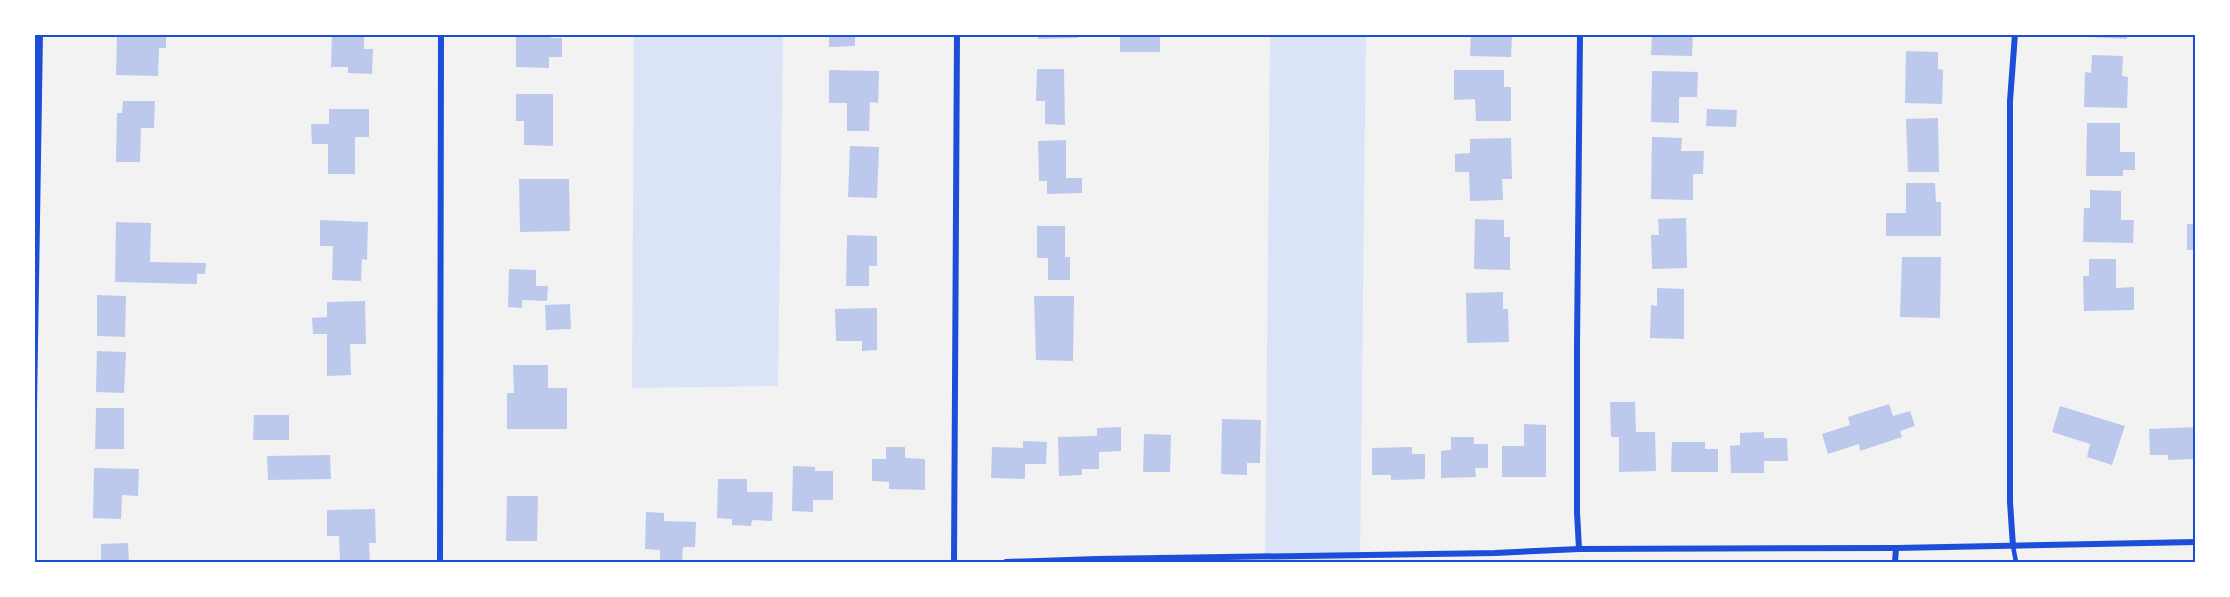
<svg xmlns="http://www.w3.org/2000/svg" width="2230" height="597" font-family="'Roboto Serif',serif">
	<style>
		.green { fill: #dbe4f7 }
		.building { fill: #bdc9ec }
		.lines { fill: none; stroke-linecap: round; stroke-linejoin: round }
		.service { stroke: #1d4ed8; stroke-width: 4.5 }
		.minor { stroke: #1d4ed8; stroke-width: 6 }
		.neatline { fill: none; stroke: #1d4ed8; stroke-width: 2 }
	</style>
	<rect width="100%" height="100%" fill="#f2f2f2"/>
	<g class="green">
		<path d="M634,35H783L778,386L632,388Z"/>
		<path d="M1270,35H1366L1360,562H1265Z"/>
	</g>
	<g class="building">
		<path d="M117,34H166V48H159L158,76L116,75Z"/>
		<path d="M332,34H364V49H373L372,74L348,73V67H331Z"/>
		<path d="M516,34H551V38H562V57H549V68L516,67Z"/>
		<path d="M829,34H855V46L829,47Z"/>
		<path d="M1038,34H1078V38L1038,39Z"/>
		<rect x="1120" y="34" width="40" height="18"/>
		<path d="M1471,34H1512L1511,57L1470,56Z"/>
		<path d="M1652,34H1693L1692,56L1651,55Z"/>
		<path d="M2089,34H2127V39L2089,37Z"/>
		<path d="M1906,51L1938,52V69L1943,70L1942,104L1905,103Z"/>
		<path d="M2092,55L2123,56L2122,76L2128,77L2127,108L2084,107L2085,72L2091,73Z"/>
		<path d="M1037,69H1064L1065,125L1045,124V101H1036Z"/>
		<path d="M829,70L879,71L878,103L870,102L869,131H847V103H829Z"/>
		<path d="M1454,70H1504V87H1511V121H1476L1475,99L1454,100Z"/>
		<path d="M1652,71L1698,72L1697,97H1679V123L1651,122Z"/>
		<path d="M516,94H553V146L524,145V121H516Z"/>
		<path d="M123,101H155L154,128H141L140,162H116L117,113H122Z"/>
		<path d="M329,109H369V137H355V174H328V144H312L311,124H329Z"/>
		<path d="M1707,109L1737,110L1736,127L1706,126Z"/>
		<path d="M1938,118L1939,172H1908L1906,119Z"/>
		<path d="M2087,123H2120V152H2135V170H2123V176H2086Z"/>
		<path d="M1652,137L1682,138L1681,151H1704L1703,174H1693V200L1651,199Z"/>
		<path d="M1511,138L1512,179H1502L1503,200L1470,201L1469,172H1455V154L1470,153V139Z"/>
		<path d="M1066,140V178H1082V193L1047,194V181H1039L1038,141Z"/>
		<path d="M850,146L879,147L877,198L848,197Z"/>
		<path d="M519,179H569L570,231L520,232Z"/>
		<path d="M1906,183H1935L1936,202H1941V236H1886V213H1906Z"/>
		<path d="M2090,190L2121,191V220H2134L2133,243L2083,242L2084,208H2090Z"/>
		<path d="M1686,218L1687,268L1652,269L1651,235H1659L1658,219Z"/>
		<path d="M1475,219L1504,220V237H1510V270L1474,269Z"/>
		<path d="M320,220L368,222L367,260L362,259L361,281L332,280L333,246H320Z"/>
		<path d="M116,222L151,223L150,262L206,263L205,274H197V284L115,282Z"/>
		<rect x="2187" y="224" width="9" height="26"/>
		<path d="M1037,226H1065V257H1070V280H1048V258H1037Z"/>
		<path d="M847,235L877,236V266H869V286H846Z"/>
		<path d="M1902,257H1941L1940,318L1900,317Z"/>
		<path d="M2089,259H2116V288L2134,287V310L2084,311L2083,276H2089Z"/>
		<path d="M509,269L536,270V286H548L547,301L522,300V308L508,307Z"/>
		<path d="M1657,288L1684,289V339L1650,338L1651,305L1657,306Z"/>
		<path d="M1503,292V309H1508L1509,342L1467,343L1466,293Z"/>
		<path d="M97,295L126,296L125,337L97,336Z"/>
		<path d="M1034,296H1074L1073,361L1036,360Z"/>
		<path d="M365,301L366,344H350L351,375L327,376V334H313L312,318L327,317V302Z"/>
		<path d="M570,304L571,329L546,330L545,305Z"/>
		<path d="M877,308V350L862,351V341H836L835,309Z"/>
		<path d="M97,351L126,352L124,393L96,392Z"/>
		<path d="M513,365H548V388H567V429H507V393H514Z"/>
		<path d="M1610,402H1635L1636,432H1655L1656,471L1619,472V437H1611Z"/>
		<path d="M1889,404L1893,416L1910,411L1915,426L1900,431L1902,437L1860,451L1859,444L1828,454L1822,434L1850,425L1848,417Z"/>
		<path d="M2060,406L2125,426L2112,465L2087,457L2090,444L2052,432Z"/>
		<path d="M96,408H124V449H95Z"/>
		<path d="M254,415H289V440H253Z"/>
		<path d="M1222,419L1261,420L1260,463H1247V475L1221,474Z"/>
		<path d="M1524,424L1546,425V477H1502V446H1524Z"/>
		<path d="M1121,427V451L1099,452V469H1082V475L1059,476L1058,437L1097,436V428Z"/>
		<path d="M2196,427V459L2168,460V455H2150L2149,429Z"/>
		<path d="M1764,432V438H1787L1788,461H1764V473H1731L1730,446L1740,445V433Z"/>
		<path d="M1144,434L1171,435L1170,472H1143Z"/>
		<path d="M1451,437H1474V444H1488V468H1475L1476,477L1441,478V451L1451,450Z"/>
		<path d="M1023,441L1047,442L1046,464H1025V479L991,478L992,447L1023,448Z"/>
		<path d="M1672,442H1705V449H1718V472H1671Z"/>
		<path d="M886,447H905V458L925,459V490L889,489V482L872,481V459H886Z"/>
		<path d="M1412,447V454H1425V479L1391,480V475H1372V448Z"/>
		<path d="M330,455L331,479L268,480L267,456Z"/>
		<path d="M793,466L815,467V471H833V500H813V512L792,511Z"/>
		<path d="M94,468L139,469L138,496L122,495L121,519L93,518Z"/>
		<path d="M718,479H747V492H773L772,521L752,520L751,526L732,525V519L717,518Z"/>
		<path d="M507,496H538L537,541H506Z"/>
		<path d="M375,509L376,543H369L370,562H340L339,536H327V510Z"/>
		<path d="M646,512L664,513V521L696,522L695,547H683L682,562H660V550L645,549Z"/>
		<path d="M128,543L129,562H101V544Z"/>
	</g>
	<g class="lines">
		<path class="service" d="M2013,546L2016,562"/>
		<g class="minor">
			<path d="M34,406L40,34"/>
			<path d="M2013,546L2010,502V101L2015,34"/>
			<path d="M1579,549L1577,512V346L1580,34"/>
			<path d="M440,562L441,34"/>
			<path d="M954,562L957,34"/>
			<path d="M1006,562L1097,559L1495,553L1579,549L1896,548L2196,542"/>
			<path d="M1895,562L1896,548"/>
		</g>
	</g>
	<rect width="2230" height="597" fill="none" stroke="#ffffff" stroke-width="72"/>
	<rect x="36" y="36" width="2158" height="525" class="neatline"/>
</svg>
